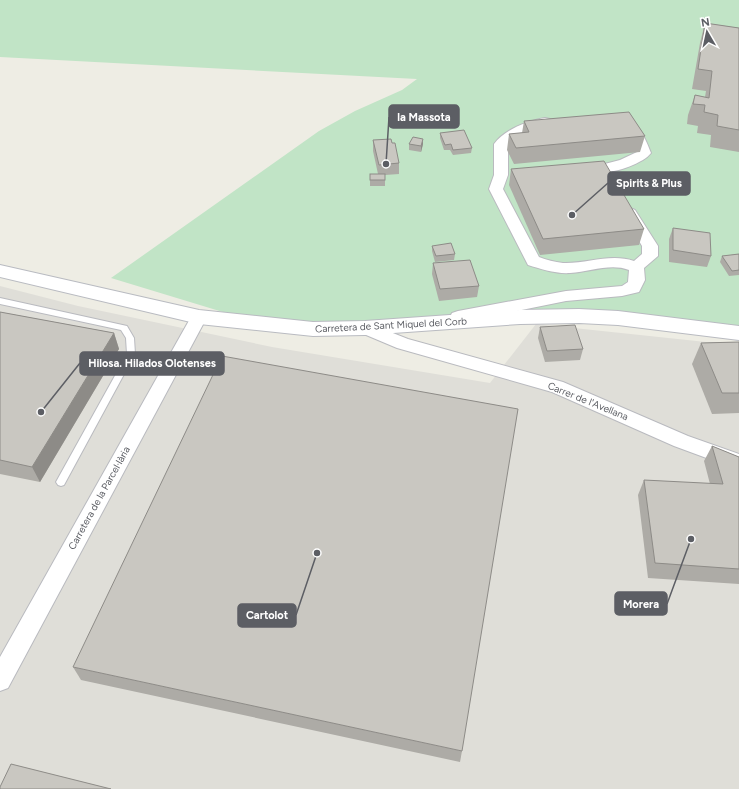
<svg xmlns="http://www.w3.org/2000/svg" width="739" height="789" font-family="Figtree,sans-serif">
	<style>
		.industrial { fill: #dfded8 }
		.green { fill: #c1e4c6 }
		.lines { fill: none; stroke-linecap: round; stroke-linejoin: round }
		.lane-casing { stroke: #b9babf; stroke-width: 2 }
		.street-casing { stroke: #b9babf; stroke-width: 2 }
		.secondary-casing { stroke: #b9bbc1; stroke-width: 2 }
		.lane { fill: #fff; fill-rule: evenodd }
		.street { fill: #fff; fill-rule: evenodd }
		.secondary { fill: #fff; fill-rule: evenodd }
		.wall { fill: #adaba6 }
		.shaded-wall { fill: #8d8b87 }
		.building { fill: #c9c7c1; stroke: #8d8b87 }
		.labels { text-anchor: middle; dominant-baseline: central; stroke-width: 3; stroke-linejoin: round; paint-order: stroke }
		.street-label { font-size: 10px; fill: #5c5e64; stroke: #fff }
		.leader { fill: none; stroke: #5c5e64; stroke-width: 1.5 }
		.callout-dot { fill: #5c5e64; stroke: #fff; stroke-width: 1.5 }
		.callout { fill: #5c5e64; stroke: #5c5e64; stroke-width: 1.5 }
		.callout-label { font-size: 11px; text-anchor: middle; font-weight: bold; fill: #fff }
	</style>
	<rect width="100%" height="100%" fill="#eeede4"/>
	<path class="industrial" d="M0,286L78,306L272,347L490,383L536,324L706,342H739V789H0Z"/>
	<path class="green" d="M0,0H739V338L607,320L511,322L423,331L374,329L236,316L111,278L319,131L355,111L402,90L417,79L0,57Z"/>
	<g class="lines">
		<g class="lane-casing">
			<path id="lane" d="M0,298L127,326L134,338L135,354L64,485L61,486L58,485L56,482L127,354L126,338L121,330L0,304Z"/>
		</g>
		<g class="street-casing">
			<g id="street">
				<path d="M545,118L550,119L551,122L550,125L526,133L508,145V175L503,189L539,257C546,260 555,262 563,263C587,264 610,253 634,261L642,254V246L623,213L625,210L630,208L635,210L658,246V256L644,268L645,280L639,292L622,296L566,301L458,323L452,321L450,317L452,313L458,311L566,291L622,286L628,282L629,270C610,263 590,272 570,273C556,274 541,269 528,265L489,189L494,175V144C505,129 528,121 545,118Z"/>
				<path d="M630,123C641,126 647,143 651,153C643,164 610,175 597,172L595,169L597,166L620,160L637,152L631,138L623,127L625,124Z"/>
				<path d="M199,311L205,313L207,317L8,688L0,691V657L191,317L193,313Z"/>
				<path d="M365,322L408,339L563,382L688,436L739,454V470L674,446L552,392L397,348L359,332L357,328L359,324Z"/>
			</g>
		</g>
		<g class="secondary-casing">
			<path id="secondary" d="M0,265L199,310L313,322L365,321L520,310L579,309L618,311L739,326V340L618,325L579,323L520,324L365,335L313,336L199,324L0,277Z"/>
		</g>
		<use href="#lane" class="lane"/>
		<use href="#street" class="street"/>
		<use href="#secondary" class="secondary"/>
	</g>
	<g class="wall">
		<path d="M705,23L739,28V152L710,147L711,135L697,133L698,126L687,124L688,115L695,95L705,97L706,91L692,89L700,43Z"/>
		<path d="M524,121L645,136L640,152L514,164L507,150L509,134L522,133Z"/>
		<path d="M440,133L472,148L471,153L453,155L450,150H444L440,138Z"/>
		<path d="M373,140L399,163V174L385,175V186H370V174H378L373,151Z"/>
		<path d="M409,144H423L421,152L409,150Z"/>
		<path d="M511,169L644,229L639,245L540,255L509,185Z"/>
		<path d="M673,228L711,256L707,267L669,262V239Z"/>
		<path d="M432,246L455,254L454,260L435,262L432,251Z"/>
		<path d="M739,254V275L729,276L720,262L722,256Z"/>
		<path d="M433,263L479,286L477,297L439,301L432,274Z"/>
		<path d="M0,312L114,333L119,349L40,482L0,474Z"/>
		<path d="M540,327L583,349L580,360L545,362L538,338Z"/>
		<path d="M739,342V413L712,414L692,364L701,343Z"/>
		<path d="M712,446L739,457V584L648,578L638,495L644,480L710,484L704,461Z"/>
		<path d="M73,667L462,751L460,762L81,680Z"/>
	</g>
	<g class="shaded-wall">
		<path d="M423,139V144L421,152V146Z"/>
		<path d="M114,333L119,349L40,482L32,467Z"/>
	</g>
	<g class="building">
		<path d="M705,23L739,28V130L717,126L718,115L704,112L705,105L693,104L695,95L709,98L712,71L698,69Z"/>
		<path d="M629,112L645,136L516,148L509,134L529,132L524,121Z"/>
		<path d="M464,130L472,148L453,150L451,144L445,145L440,133Z"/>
		<path d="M413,137L423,139L421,146L409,144Z"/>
		<path d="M391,139L392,143H395L399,163L379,165L373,140Z"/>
		<path d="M604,161L644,229L543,239L511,169Z"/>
		<rect x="370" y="174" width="15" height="6"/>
		<path d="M673,228L710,233L711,256L673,250Z"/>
		<path d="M451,243L455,254L436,256L432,246Z"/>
		<path d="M739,254V270L732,271L722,256Z"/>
		<path d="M470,260L479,286L440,289L433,263Z"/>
		<path d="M0,312L114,333L32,467L0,460Z"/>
		<path d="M575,325L583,349L547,351L540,327Z"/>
		<path d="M739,342V393H722L701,343Z"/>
		<path d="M222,356L518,409L462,751L73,667Z"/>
		<path d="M712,446L739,457V569L655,563L644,480L723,484Z"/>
		<path d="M11,764L111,789H0V787Z"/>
	</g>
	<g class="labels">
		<g class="street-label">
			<text transform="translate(391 325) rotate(-3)">Carretera de Sant Miquel del Corb</text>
			<text transform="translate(588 401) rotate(22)">Carrer de l'Avellana</text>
			<text transform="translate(99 498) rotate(-61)">Carretera de la Parcel·lària</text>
		</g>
	</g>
	<path class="leader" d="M386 164L389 117M572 215L608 183M41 412L80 363M691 539L667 604M317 553L296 615"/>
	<g class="callout-dot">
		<circle cx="386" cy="164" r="4"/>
		<circle cx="572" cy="215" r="4"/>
		<circle cx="41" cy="412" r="4"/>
		<circle cx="691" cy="539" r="4"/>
		<circle cx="317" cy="553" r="4"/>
	</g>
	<g class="callout">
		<rect x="389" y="105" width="70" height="23" rx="4"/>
		<rect x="608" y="172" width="82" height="23" rx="4"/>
		<rect x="80" y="352" width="144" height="23" rx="4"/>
		<rect x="615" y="592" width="52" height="23" rx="4"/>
		<rect x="238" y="604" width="58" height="23" rx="4"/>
	</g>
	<g class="callout-label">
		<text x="424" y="121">la Massota</text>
		<text x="649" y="187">Spirits &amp; Plus</text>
		<text x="152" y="367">Hilosa. Hilados Olotenses</text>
		<text x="641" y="608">Morera</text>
		<text x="267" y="619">Cartolot</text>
	</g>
	<g transform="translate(707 32) rotate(351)" stroke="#ffffff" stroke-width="3" paint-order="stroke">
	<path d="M0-3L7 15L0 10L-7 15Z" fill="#5c5e64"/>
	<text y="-6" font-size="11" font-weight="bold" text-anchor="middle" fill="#5c5e64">N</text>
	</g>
</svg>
